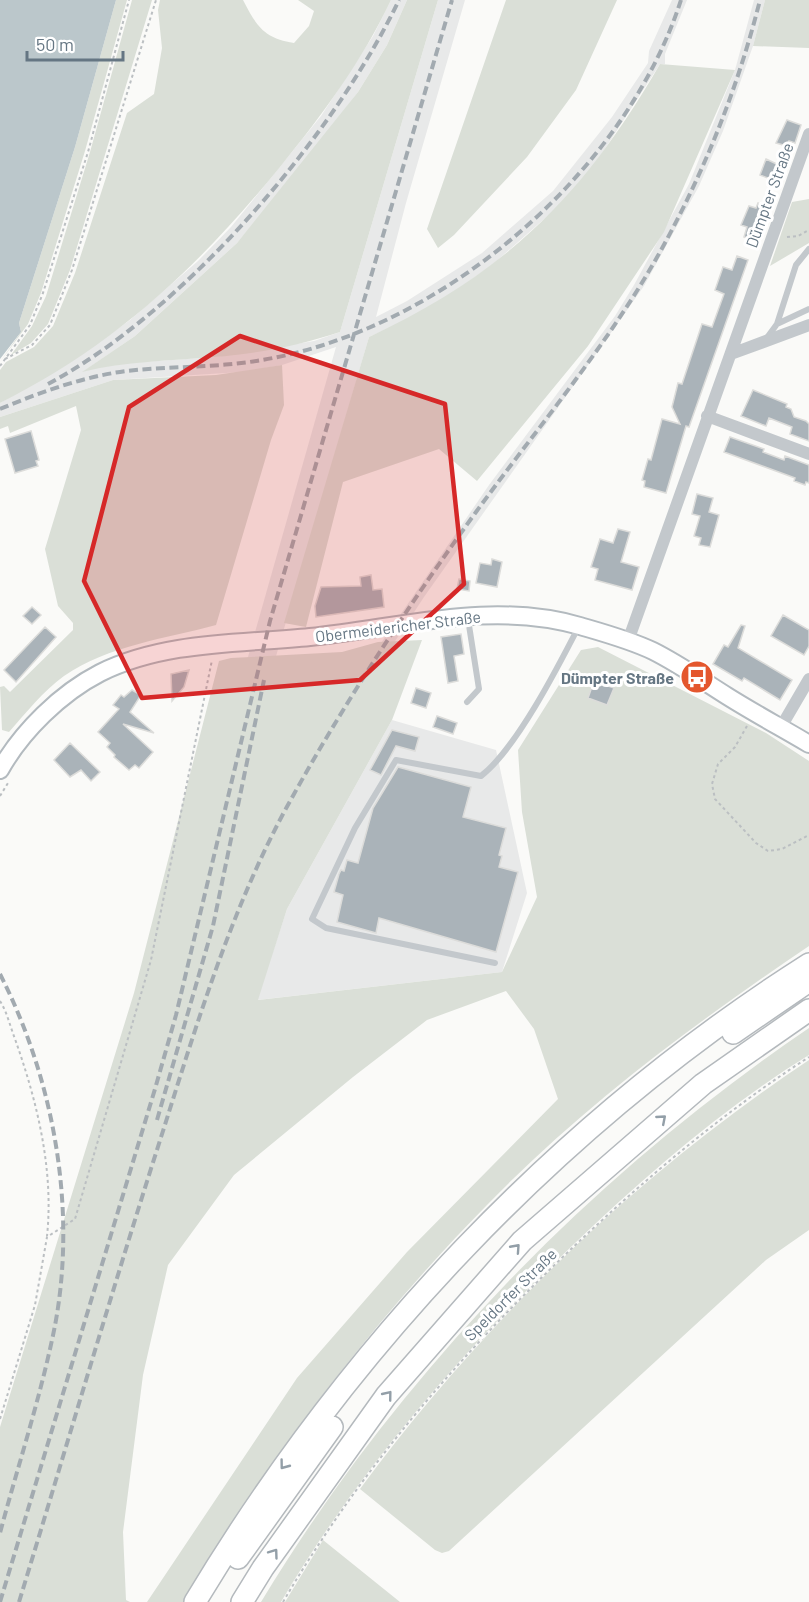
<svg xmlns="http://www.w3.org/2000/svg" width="809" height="1602" viewBox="0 0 809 1602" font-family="Barlow,sans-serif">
<rect width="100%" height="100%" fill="#fafaf8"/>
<path fill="#e8e9e9" d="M391,0H407L387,45L358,92L302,166L237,243L135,336L84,371L112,364L215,357L314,341L340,332L438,0H465L406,203L376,317L407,301L482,253L553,191L612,117L648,63L649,51L672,0H687L665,54V64H660L599,158L560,205L492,265L452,293L415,316L369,337L272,670L379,646L489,485L615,316L634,285L689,184L735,70L754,0H765L753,46L723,131L699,186L644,286L424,597L334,734L26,1602H0L246,664L336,347L282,365L242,372L113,380L0,417V403L85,352L130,320L198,261L231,227L321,116L373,36Z
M392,720L496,750L527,893L502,972L257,1000L287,909Z"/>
<path fill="#dadfd7" d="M116,0H127L85,151L41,293L28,324L0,362L21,332L19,323L75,147Z
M132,0H152L70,270L48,324L31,343L11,355L32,326L46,296L90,152Z
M160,0H243C257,27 264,38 294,43L309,26L314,11L298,0H391C362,61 323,114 280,167C198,267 117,344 0,403V370L6,362L34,347L53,326L75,273L127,113L154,94L162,48L158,10Z
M407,0H438L340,332C301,345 257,354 214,357C170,361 126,361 82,372L135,336L237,243L358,92L387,45Z
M506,0H617L576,90L527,157L454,235L438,248L427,229Z
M765,0H809V48L753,46Z
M660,64L735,70L664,232L588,346L477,481L439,449L343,482L306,627L284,623L369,337C506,273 585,194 660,64Z
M809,199V243L770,266L792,202Z
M282,365L284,405L271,440L216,625C165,639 109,645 64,676C43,691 26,713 9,732L2,730L0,687L4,686L10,692L73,630V623L58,606L45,549L81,430L76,406L10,433L8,426L0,429V417L113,380L216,375Z
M422,640L392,720L287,909L258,1000L502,972L537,897L522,812L518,750L581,650L598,647L766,733L809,761V946C695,1023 583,1106 487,1205C370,1324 268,1459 183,1602H147L297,1378L407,1252L558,1099L534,1029L506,991L427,1020L353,1077L234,1175L168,1265L143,1375L123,1532L126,1600L130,1602H0V1427L134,993L219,661L231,658L342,652L378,642Z
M809,1028V1055C723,1108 646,1175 573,1245C460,1353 360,1468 281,1602H261C398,1375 590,1177 809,1028Z
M809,1060V1230L766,1260L449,1551L442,1553L435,1550L360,1489C483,1322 637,1175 809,1060Z
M323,1540L400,1602H285Z"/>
<path fill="#bbc7cb" d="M0,0H116L75,147L19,323L21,332L0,359Z"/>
<path fill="#aab3b9" stroke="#dcdcda" stroke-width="1.5" d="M787,120L801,125L795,143L789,141L787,146L776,143Z
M766,159L783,167L778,182L760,175Z
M758,203L767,207L755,240L744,237L747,227L741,225L749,206L756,208Z
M737,256L748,260L689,427L686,426L666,493L644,487L645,481L642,480L648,459L651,460L662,419L680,424L672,407L678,383L682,384L702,324L712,327L724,294L715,290L723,267L732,270Z
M753,390L787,404L786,407L791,409L794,417L806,421L809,424V441L790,434L792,427L769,418L766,426L741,416Z
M31,431L39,460L36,461L38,466L15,473L5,439Z
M730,437L764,449L763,452L784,460L785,456L809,465V483L806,482L805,485L794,481L795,478L724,452Z
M697,494L713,498L709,512L719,515L710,547L699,545L701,538L694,536L700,516L692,514Z
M618,529L630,532L621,562L639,567L632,590L595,580L598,569L591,567L600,539L613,543Z
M492,559L502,562L497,587L476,583L480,563L491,565Z
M371,575L373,590L382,589L384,607L316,617L315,606L321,587L361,586L360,577Z
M459,579L470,581L469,591L457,589Z
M32,607L41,615L32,624L23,616Z
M783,615L809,630V646L804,655L771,636Z
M741,625L745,626L738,648L792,680L780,700L744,678L742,681L713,664L724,645L728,647Z
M45,627L56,637L16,682L4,670Z
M461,634L464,654L454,656L458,681L448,683L441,637Z
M189,670L184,687L172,701L171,674Z
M594,681L614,688L607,705L588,698Z
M416,688L431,693L426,708L411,703Z
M132,690L141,695L130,712L154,733L123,724L153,752L139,768L135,765L129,770L114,757L115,755L107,747L110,743L98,732L119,709L113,705L121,695L124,697Z
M437,716L457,723L453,734L433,727Z
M392,730L419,737L415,751L396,746L381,775L370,770Z
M70,743L100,772L91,781L81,770L70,777L54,760Z
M398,767L471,787L463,817L506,828L499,855L502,856L499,867L518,872L496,952L379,918L376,933L337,922L343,895L334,892L339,874L341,870L344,871L347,860L358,863L373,808Z"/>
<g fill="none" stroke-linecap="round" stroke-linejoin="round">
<g stroke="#b3babf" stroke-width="20">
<path id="secondary" d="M0,770C22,731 61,693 100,673C164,641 240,644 310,637C400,628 490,600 580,626C604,633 630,640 653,651C679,664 703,681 727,696C754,713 782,728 809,744"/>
</g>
<g stroke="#b4b9bd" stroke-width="24">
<path id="highway" d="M733,1033L809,981
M238,1558L332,1427
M195,1602C348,1347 558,1124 809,964
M242,1602L263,1568L386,1396L522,1241L703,1084L809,1010"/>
</g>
<path stroke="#bbbfc2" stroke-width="2" stroke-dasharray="3 3" stroke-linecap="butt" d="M787,237L798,236L809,230
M5,359L32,345L50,325L72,270L156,0
M0,366L30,325L43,293L88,152L129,0
M747,726L735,747L718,764L712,784L715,799L756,843L768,851L782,849L809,835
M0,796L8,783
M0,1001C7,1012 10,1026 15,1039C37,1101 54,1170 47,1236
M0,1419L35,1305L47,1237L75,1219L151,960L212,660
M283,1602C360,1470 459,1356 569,1251C644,1180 722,1113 809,1057"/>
<path stroke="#c3c8cc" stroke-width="6" d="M777,324L796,265L809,249
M766,339L777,324L809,309
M467,702L479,689L468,619
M495,963L326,928L312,919L355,828L396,760L481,776C516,749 558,667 579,626"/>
<path stroke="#c3c8cc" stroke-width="12" d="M731,354L809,325
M707,416L809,454
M628,641L809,134
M781,727L809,679"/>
<use href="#secondary" stroke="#fff" stroke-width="16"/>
<use href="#highway" stroke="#fff" stroke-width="21"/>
<path stroke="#a2aab0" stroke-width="4" stroke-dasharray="9 4.5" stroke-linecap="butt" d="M48,384C183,312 333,138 399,0
M0,409C41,392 82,377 126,371C171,366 217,368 262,360C441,330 625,174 681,0
M0,974C56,1084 79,1219 52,1340C38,1405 17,1469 0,1533
M157,1120L213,926L264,680
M0,1602L155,1089L176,1015L270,621L452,0
M19,1602C67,1445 113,1287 163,1131C197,1023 230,914 283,814C340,709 406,609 476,512C540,424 614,338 666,241C707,165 739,84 760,0"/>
</g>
<defs><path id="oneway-chevron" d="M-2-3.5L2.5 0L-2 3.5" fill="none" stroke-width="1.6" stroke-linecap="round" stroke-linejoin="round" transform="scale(1.5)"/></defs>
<g stroke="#939fa8">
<use href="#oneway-chevron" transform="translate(662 1119) rotate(-41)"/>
<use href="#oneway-chevron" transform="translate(516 1248) rotate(-48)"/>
<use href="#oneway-chevron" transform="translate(388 1395) rotate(-51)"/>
<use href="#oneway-chevron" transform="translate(284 1465) rotate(127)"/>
<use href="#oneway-chevron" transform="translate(274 1553) rotate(-54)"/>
</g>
<path fill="#d62828" fill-opacity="0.2" stroke="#d62828" stroke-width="4.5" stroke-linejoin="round" d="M240,336L445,404L464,584L360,680L142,698L84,581L129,407Z"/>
<defs>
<g id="bus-disc" transform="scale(1.725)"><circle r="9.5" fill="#e4572e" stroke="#fff"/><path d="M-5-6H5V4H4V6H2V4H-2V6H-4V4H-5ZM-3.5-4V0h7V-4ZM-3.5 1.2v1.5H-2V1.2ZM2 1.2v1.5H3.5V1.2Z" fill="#fff"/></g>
</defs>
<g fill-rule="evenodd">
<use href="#bus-disc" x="697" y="677"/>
</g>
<g text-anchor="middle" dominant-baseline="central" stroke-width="6" stroke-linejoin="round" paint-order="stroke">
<g font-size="16" fill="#657683" stroke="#fff">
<text transform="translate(769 195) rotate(-70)">Dümpter Straße</text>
<text transform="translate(398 626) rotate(-7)">Obermeidericher Straße</text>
<text transform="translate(510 1294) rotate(-45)">Speldorfer Straße</text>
</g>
<g font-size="16" font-weight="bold" fill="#657683" stroke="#fff" text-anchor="end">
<text x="674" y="677">Dümpter Straße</text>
</g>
</g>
<path d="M27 51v9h96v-9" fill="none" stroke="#657683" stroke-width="3"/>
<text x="36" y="51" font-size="18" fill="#657683" stroke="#ffffff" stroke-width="4.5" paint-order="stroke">50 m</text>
</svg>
